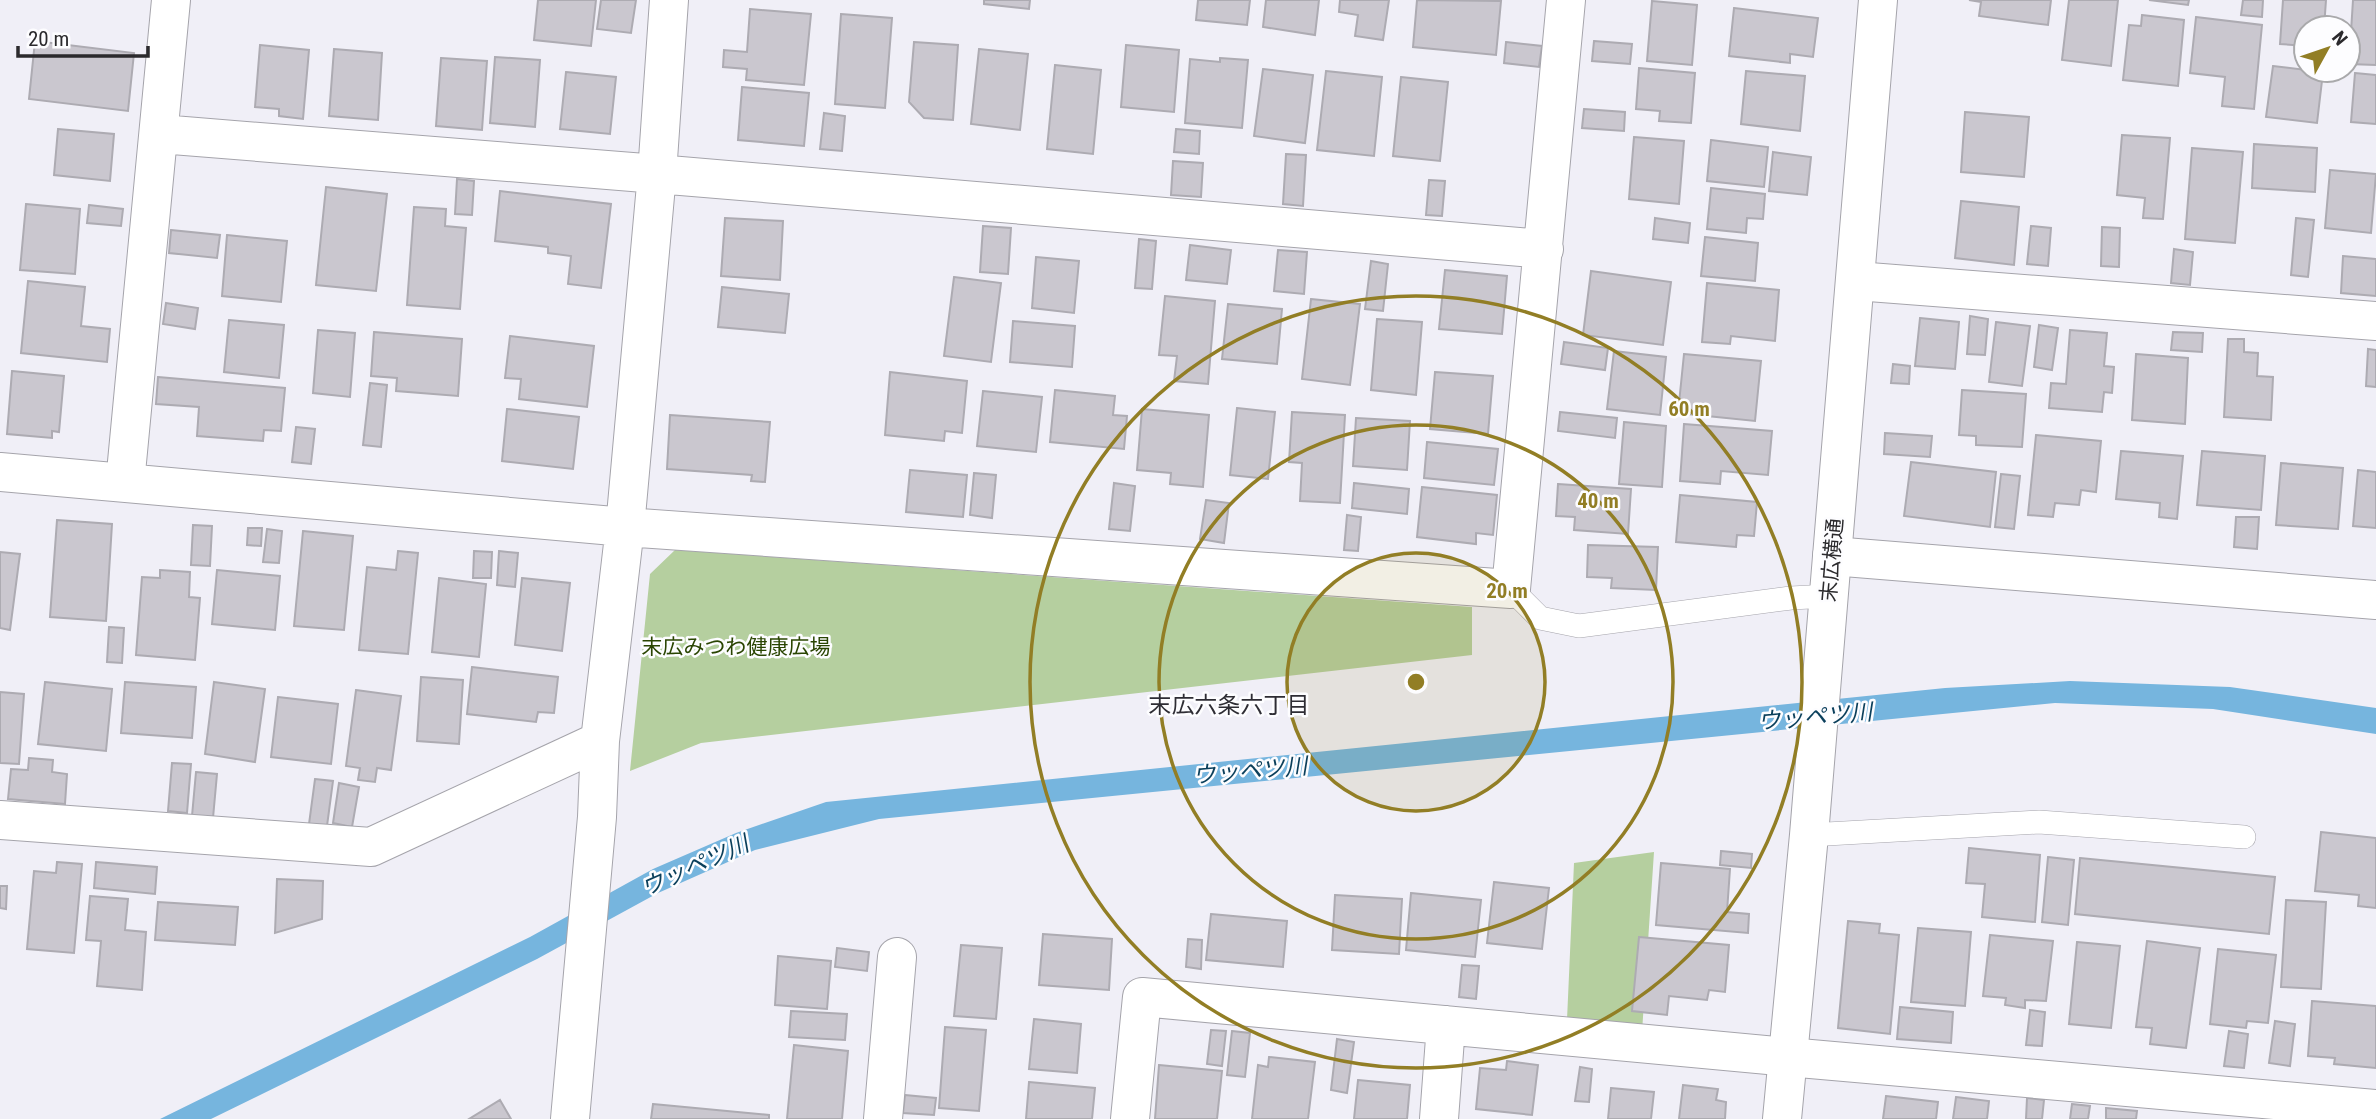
<svg xmlns="http://www.w3.org/2000/svg" width="2376" height="1119" viewBox="0 0 2376 1119" font-family="'Roboto Condensed','Noto Sans JP',sans-serif">
<rect width="100%" height="100%" fill="#f0eff7"/>
<path fill="#b5cf9f" d="M675,550L1472,607V655L701,743L630,771L650,574Z
M1654,852L1642,1032L1567,1020L1574,863Z"/>
<path fill="#76b5de" d="M2070,681L2230,687L2376,708V734L2213,709L2055,703L879,819L755,850L658,893L537,959L211,1119H160L530,937L653,869L736,833L826,802L1945,688Z"/>
<path fill="#cac7cf" stroke="#adabb2" stroke-width="2" d="M538,0H596L591,46L534,40Z
M601,0H636L631,33L597,29Z
M984,0H1030L1029,9L984,4Z
M1198,0H1250L1247,25L1196,20Z
M1266,0H1319L1315,35L1263,27Z
M1340,0H1389L1383,40L1355,36L1358,15L1339,12Z
M1417,0L1501,1L1496,55L1413,47Z
M1969,0H2051L2048,25L1979,16L1981,2Z
M2069,0H2118L2111,66L2062,60Z
M2149,0H2189L2188,5Z
M2243,0H2263L2262,17L2241,15Z
M2283,0H2326L2324,28H2306V46L2280,44Z
M2353,0H2376V65L2349,64Z
M1652,1L1697,5L1692,65L1647,61Z
M1734,8L1818,18L1813,57L1790,54V63L1729,56Z
M750,9L811,14L804,85L746,80L747,69L723,67L724,50L747,52Z
M841,14L892,18L885,108L835,104Z
M2142,15L2184,20L2178,86L2123,80L2129,25L2141,26Z
M2196,17L2262,25L2254,109L2222,106L2225,77L2190,73Z
M35,41L134,53L128,111L29,99Z
M1594,41L1632,44L1630,64L1592,61Z
M914,42L958,45L953,120L924,118L909,102Z
M1506,42L1542,46L1539,67L1504,63Z
M260,45L309,50L303,119L279,116V109L255,107Z
M1126,45L1179,50L1174,112L1121,107Z
M334,49L382,53L378,120L329,116Z
M979,49L1028,54L1020,130L971,124Z
M495,57L540,60L535,127L490,123Z
M441,58L487,61L482,130L436,126Z
M1220,58L1248,60L1242,128L1185,123L1190,59L1220,62Z
M1055,65L1101,70L1093,154L1047,149Z
M2273,66L2323,72L2317,123L2266,117Z
M1639,68L1695,73L1691,123L1659,121L1660,111L1636,109Z
M1263,69L1313,75L1305,143L1254,136Z
M1326,71L1382,77L1374,156L1317,150Z
M1746,71L1805,76L1800,131L1741,124Z
M566,72L616,77L610,134L560,129Z
M2355,73L2376,75V124L2351,122Z
M1401,77L1448,82L1440,161L1393,156Z
M742,87L809,93L804,146L738,140Z
M1584,109L1625,112L1624,131L1582,128Z
M1965,112L2029,117L2024,177L1961,172Z
M824,113L845,116L842,151L820,149Z
M58,129L114,134L110,181L54,175Z
M1176,129L1200,131L1199,154L1174,152Z
M2122,135L2170,138L2163,219L2143,218L2145,198L2117,195Z
M1634,137L1684,141L1679,204L1629,199Z
M1711,140L1768,147L1764,187L1707,181Z
M2254,144L2317,148L2315,192L2252,188Z
M2192,148L2243,152L2235,243L2185,239Z
M1773,152L1811,157L1807,195L1769,191Z
M1286,154L1306,155L1303,206L1283,204Z
M1173,161L1203,163L1201,197L1171,195Z
M2330,170L2376,174L2371,233L2325,228Z
M457,179L474,181L472,215L455,214Z
M1429,180L1445,181L1442,216L1426,215Z
M326,187L387,194L376,291L316,285Z
M1711,188L1765,194L1763,219L1747,218L1746,233L1707,229Z
M500,191L611,204L601,288L568,284L571,256L548,253V247L495,241Z
M1961,201L2019,207L2014,265L1955,258Z
M26,204L80,209L75,274L20,270Z
M89,205L123,209L121,226L87,223Z
M414,207L446,209L445,226L466,228L460,309L407,305Z
M725,218L783,221L780,280L721,276Z
M1655,218L1690,223L1688,243L1653,239Z
M2296,218L2314,220L2308,277L2291,275Z
M983,226L1011,228L1008,274L980,272Z
M2031,226L2051,228L2048,266L2027,264Z
M2102,227L2120,228L2119,267L2101,266Z
M171,230L220,235L217,258L169,253Z
M227,235L287,241L281,302L222,296Z
M1705,237L1758,243L1755,281L1701,276Z
M1139,239L1156,241L1152,289L1135,288Z
M1190,245L1231,250L1227,284L1186,280Z
M2174,249L2193,252L2190,285L2171,283Z
M1278,250L1307,252L1304,294L1274,291Z
M2343,256L2376,259V296L2341,293Z
M1036,257L1079,261L1074,313L1032,308Z
M1371,261L1388,264L1383,311L1365,309Z
M1445,270L1507,276L1502,334L1439,329Z
M1591,271L1671,282L1663,345L1583,335Z
M954,277L1001,283L991,362L944,356Z
M28,281L85,287L81,326L110,329L107,362L21,353Z
M1707,283L1779,290L1775,341L1731,336L1730,344L1702,342Z
M722,287L789,294L785,333L718,327Z
M1165,296L1215,301L1208,384L1174,381L1177,356L1159,355Z
M1311,299L1360,304L1350,385L1302,379Z
M166,303L198,308L195,329L163,324Z
M1228,304L1282,309L1277,364L1222,359Z
M1970,316L1988,319L1985,355L1967,354Z
M1920,318L1959,322L1955,369L1915,366Z
M1377,319L1422,322L1416,395L1371,390Z
M229,320L284,325L279,378L224,372Z
M1013,321L1075,326L1072,367L1010,362Z
M1996,322L2030,326L2022,386L1989,382Z
M2039,325L2058,328L2052,370L2034,367Z
M318,330L355,333L350,397L313,393Z
M2070,330L2107,333L2104,366L2114,367L2112,393L2104,392L2102,412L2049,408L2051,383L2066,384Z
M374,332L462,339L458,396L396,391L397,378L371,376Z
M2173,332L2203,333L2202,352L2171,350Z
M510,336L594,346L587,407L519,399L521,379L505,378Z
M2228,339H2244V352L2258,353L2257,376L2273,377L2271,420L2224,417Z
M1564,342L1608,348L1605,370L1561,364Z
M2368,349L2376,350V387L2366,386Z
M1614,351L1666,357L1660,415L1607,409Z
M1684,354L1761,361L1755,421L1678,413Z
M2136,354L2188,358L2185,424L2132,420Z
M1893,364L1910,366L1909,384L1891,383Z
M12,371L64,376L59,432L52,431V438L7,434Z
M890,372L967,381L962,433L945,431L944,441L885,435Z
M1435,372L1493,376L1488,434L1430,429Z
M158,377L285,388L281,431L264,430L263,441L197,436L199,407L156,404Z
M370,383L387,385L381,447L363,445Z
M1055,390L1115,396L1113,415L1127,416L1124,449L1050,442Z
M1962,390L2026,394L2022,447L1976,445V436L1959,435Z
M983,391L1042,397L1036,452L977,446Z
M1237,408L1275,412L1268,479L1230,475Z
M507,409L579,417L573,469L502,461Z
M1142,409L1209,415L1203,487L1170,484L1171,473L1137,470Z
M1292,412L1345,415L1340,503L1300,501L1302,463L1289,462Z
M1560,412L1617,418L1615,438L1558,431Z
M670,415L770,422L765,482L751,481L752,475L667,469Z
M1356,418L1410,421L1407,470L1353,466Z
M1624,422L1666,426L1662,487L1619,484Z
M1684,424L1772,431L1768,475L1721,471L1720,484L1680,481Z
M296,427L315,429L311,464L292,462Z
M1885,433L1932,436L1930,457L1884,454Z
M2036,435L2101,441L2096,492L2081,490L2079,505L2055,503L2053,517L2028,515Z
M1427,442L1498,449L1494,485L1424,478Z
M2121,451L2183,456L2177,519L2159,517L2160,503L2116,499Z
M2202,451L2265,456L2261,510L2197,505Z
M1911,462L1996,472L1990,527L1904,516Z
M2281,463L2343,468L2338,529L2276,525Z
M910,470L967,475L963,517L906,512Z
M2358,470L2376,472V528L2353,526Z
M974,473L996,475L992,518L970,515Z
M2001,474L2020,476L2014,529L1995,527Z
M1114,483L1135,486L1130,531L1109,529Z
M1354,483L1409,489L1407,514L1352,508Z
M1558,484L1631,489L1628,534L1574,530L1575,517L1556,516Z
M1422,487L1497,495L1493,535L1476,533V544L1417,537Z
M1680,495L1757,502L1754,536L1737,535L1736,547L1676,542Z
M1206,500L1229,503L1224,543L1200,539Z
M1347,515L1361,517L1358,551L1344,550Z
M2236,517H2259L2257,549L2234,547Z
M57,520L112,524L106,621L50,617Z
M193,525L212,526L210,566L191,565Z
M248,528H262L261,546L247,545Z
M267,529L282,531L279,563L263,562Z
M303,531L353,536L344,630L294,626Z
M1588,545L1658,547L1656,590L1611,588L1612,578L1587,577Z
M398,551L418,553L408,654L359,650L367,567L396,570Z
M474,551L492,552L491,578H473Z
M499,551L518,553L515,587L497,585Z
M0,552L20,554L10,630L0,628Z
M160,570L190,572L189,597L200,598L195,660L136,655L142,577L160,578Z
M217,570L280,576L275,630L212,624Z
M439,578L486,584L479,657L432,652Z
M522,578L570,583L562,651L515,645Z
M109,627L124,628L122,663L107,662Z
M472,667L558,677L554,713L538,712L536,722L467,714Z
M421,677L463,680L459,744L417,741Z
M45,682L112,689L106,751L38,744Z
M125,682L196,687L192,738L121,733Z
M214,682L265,689L255,762L205,754Z
M356,690L401,696L391,770L377,768L375,782L358,780L360,768L346,766Z
M0,692L24,694L19,764L0,763Z
M278,697L338,704L331,764L271,757Z
M29,758L53,760L52,772L67,774L65,804L8,799L11,769L28,770Z
M172,763L191,764L187,813L168,811Z
M196,772L217,774L213,818L192,816Z
M315,779L333,781L327,826L309,824Z
M339,783L359,787L352,827L333,823Z
M2321,832L2376,838V908L2358,906L2359,895L2315,891Z
M1969,848L2040,855L2035,922L1982,917L1985,884L1966,883Z
M1721,851L1752,854L1751,868L1720,865Z
M2048,857L2074,860L2068,925L2042,922Z
M2080,858L2275,877L2269,934L2075,914Z
M57,862L82,864L74,953L27,949L34,871L56,873Z
M96,862L157,867L155,894L94,888Z
M1661,863L1730,869L1727,912L1749,914L1748,933L1656,925Z
M277,879L323,881L322,919L275,933Z
M1494,882L1549,888L1542,949L1487,943Z
M0,886H7L6,909L0,908Z
M1411,893L1481,900L1475,957L1406,950Z
M1335,895L1402,899L1399,954L1332,950Z
M90,896L128,899L125,930L146,932L142,990L97,986L101,941L86,940Z
M2286,900L2326,902L2321,989L2281,987Z
M158,902L238,907L235,945L155,940Z
M1211,914L1287,921L1283,967L1206,960Z
M1848,921L1880,924L1879,933L1899,935L1890,1034L1838,1028Z
M1918,928L1971,932L1965,1006L1911,1002Z
M1043,934L1112,939L1109,990L1039,985Z
M1990,935L2053,941L2046,1001L2025,1000V1008L2005,1005L2006,998L1983,996Z
M1639,937L1729,945L1725,992L1709,990L1707,1000L1669,996L1667,1015L1632,1011Z
M1188,939L1202,940L1201,969L1186,967Z
M2147,941L2200,948L2186,1048L2150,1044L2152,1028L2136,1027Z
M2077,942L2120,946L2111,1028L2069,1024Z
M961,945L1002,948L996,1019L954,1016Z
M837,948L869,952L867,971L835,967Z
M2218,949L2276,955L2268,1023L2247,1021L2246,1028L2210,1024Z
M778,956L831,961L827,1009L775,1005Z
M1462,965L1479,966L1476,999L1459,997Z
M2312,1001L2376,1006V1068L2334,1064L2335,1058L2308,1056Z
M1900,1007L1953,1012L1951,1043L1897,1039Z
M2030,1010L2045,1012L2042,1046L2026,1045Z
M791,1011L847,1014L845,1040L789,1037Z
M1034,1019L1081,1024L1077,1073L1029,1069Z
M2275,1021L2295,1024L2290,1066L2269,1063Z
M945,1027L986,1030L979,1111L939,1108Z
M1211,1030L1226,1031L1222,1066L1207,1064Z
M1232,1031L1250,1033L1245,1077L1227,1075Z
M2229,1031L2248,1034L2244,1068L2224,1066Z
M1337,1039L1354,1042L1347,1093L1331,1090Z
M794,1045L848,1051L842,1119H787Z
M1269,1057L1315,1062L1308,1119H1252L1258,1065L1268,1067Z
M1507,1061L1538,1065L1532,1115L1476,1109L1480,1068L1506,1070Z
M1159,1065L1222,1071L1217,1119H1155Z
M1580,1067L1592,1069L1589,1102L1575,1101Z
M1358,1080L1410,1085L1407,1119H1354Z
M1029,1082L1095,1088L1092,1119H1026Z
M1683,1085L1718,1089L1716,1100L1726,1102L1725,1119H1679Z
M1611,1088L1654,1092L1651,1119H1608Z
M905,1095L936,1098L934,1115L903,1113Z
M1886,1096L1938,1102L1936,1119H1883Z
M1956,1097L1989,1101L1987,1119H1953Z
M2027,1098L2044,1100L2042,1119H2026Z
M500,1100L511,1119H469Z
M653,1104L769,1115V1119H651Z
M2072,1104L2090,1106L2088,1119H2070Z
M2106,1108L2137,1111L2136,1119H2106Z"/>
<g fill="none" stroke-linecap="round" stroke-linejoin="round">
<g stroke="#a5a4ab" stroke-width="24">
<path id="service" d="M1511,589L1540,618L1579,626L1791,598L1829,596
M1809,835L2039,822L2244,837"/>
</g>
<g stroke="#a5a4ab" stroke-width="40">
<path id="minor" d="M160,134L657,174L1544,249
M1856,281L2376,321
M0,472L625,527L1511,589L1566,0
M125,483L171,0
M1832,556L2376,600
M0,820L371,847L600,741
M570,1119L597,817L600,741L625,527L657,174L669,0
M883,1119L897,957
M1130,1119L1142,997L1788,1057L2376,1109
M1439,1119L1446,1025"/>
</g>
<g stroke="#a5a4ab" stroke-width="40">
<path id="tertiary" d="M1782,1119L1809,835L1878,0"/>
</g>
<use href="#service" stroke="#fff" stroke-width="23"/>
<use href="#minor" stroke="#fff" stroke-width="38"/>
<use href="#tertiary" stroke="#fff" stroke-width="38"/>
</g>
<circle cx="1416" cy="682" r="129" fill="#927e25" fill-opacity=".12"/>
<g fill="none" stroke="#927e25" stroke-width="3.5">
<circle cx="1416" cy="682" r="129"/>
<circle cx="1416" cy="682" r="257"/>
<circle cx="1416" cy="682" r="386"/>
</g>
<g text-anchor="middle" dominant-baseline="central" stroke-width="5" stroke-linejoin="round" paint-order="stroke">
<g font-size="21" fill="#2b2a2d" stroke="#fdfdff">
<text transform="translate(1832 560) rotate(-85)">末広横通</text>
</g>
<g font-size="21" fill="#2a4502" stroke="#fdfdff">
<text x="736" y="647">末広みつわ健康広場</text>
</g>
<g font-size="23" fill="#2e2d34" stroke="#fdfdff">
<text x="1229" y="705">末広六条六丁目</text>
</g>
<g font-size="23" font-style="italic" fill="#0a3f5b" stroke="#fdfdff">
<text transform="translate(1815 717) rotate(-5)">ウッペツ川</text>
<text transform="translate(1250 771) rotate(-5)">ウッペツ川</text>
<text transform="translate(695 866) rotate(-24)">ウッペツ川</text>
</g>
</g>
<circle cx="1416" cy="682" r="10" fill="#927e25" stroke="#fdfdff" stroke-width="3.5"/>
<g font-size="21" text-anchor="middle" font-weight="bold" fill="#927e25" stroke="#fdfdff" stroke-width="5" stroke-linejoin="round" paint-order="stroke">
<text x="1689" y="416">60 m</text>
<text x="1598" y="508">40 m</text>
<text x="1507" y="598">20 m</text>
</g>
<g transform="translate(2327 49) rotate(50)"><circle r="33" fill="#fdfdff" stroke="#a9a9ab" stroke-width="2"/>
<path d="M0-5L12 26L0 18L-12 26Z" fill="#927e25"/>
<text y="-10" font-size="19" font-weight="bold" text-anchor="middle" fill="#2b2a2d">N</text>
</g>
<path d="M18 46v10h130v-10" fill="none" stroke="#2b2a2d" stroke-width="3.5"/>
<text x="28" y="46" font-size="21" fill="#2b2a2d" stroke="#fdfdff" stroke-width="5" paint-order="stroke">20 m</text>
</svg>
